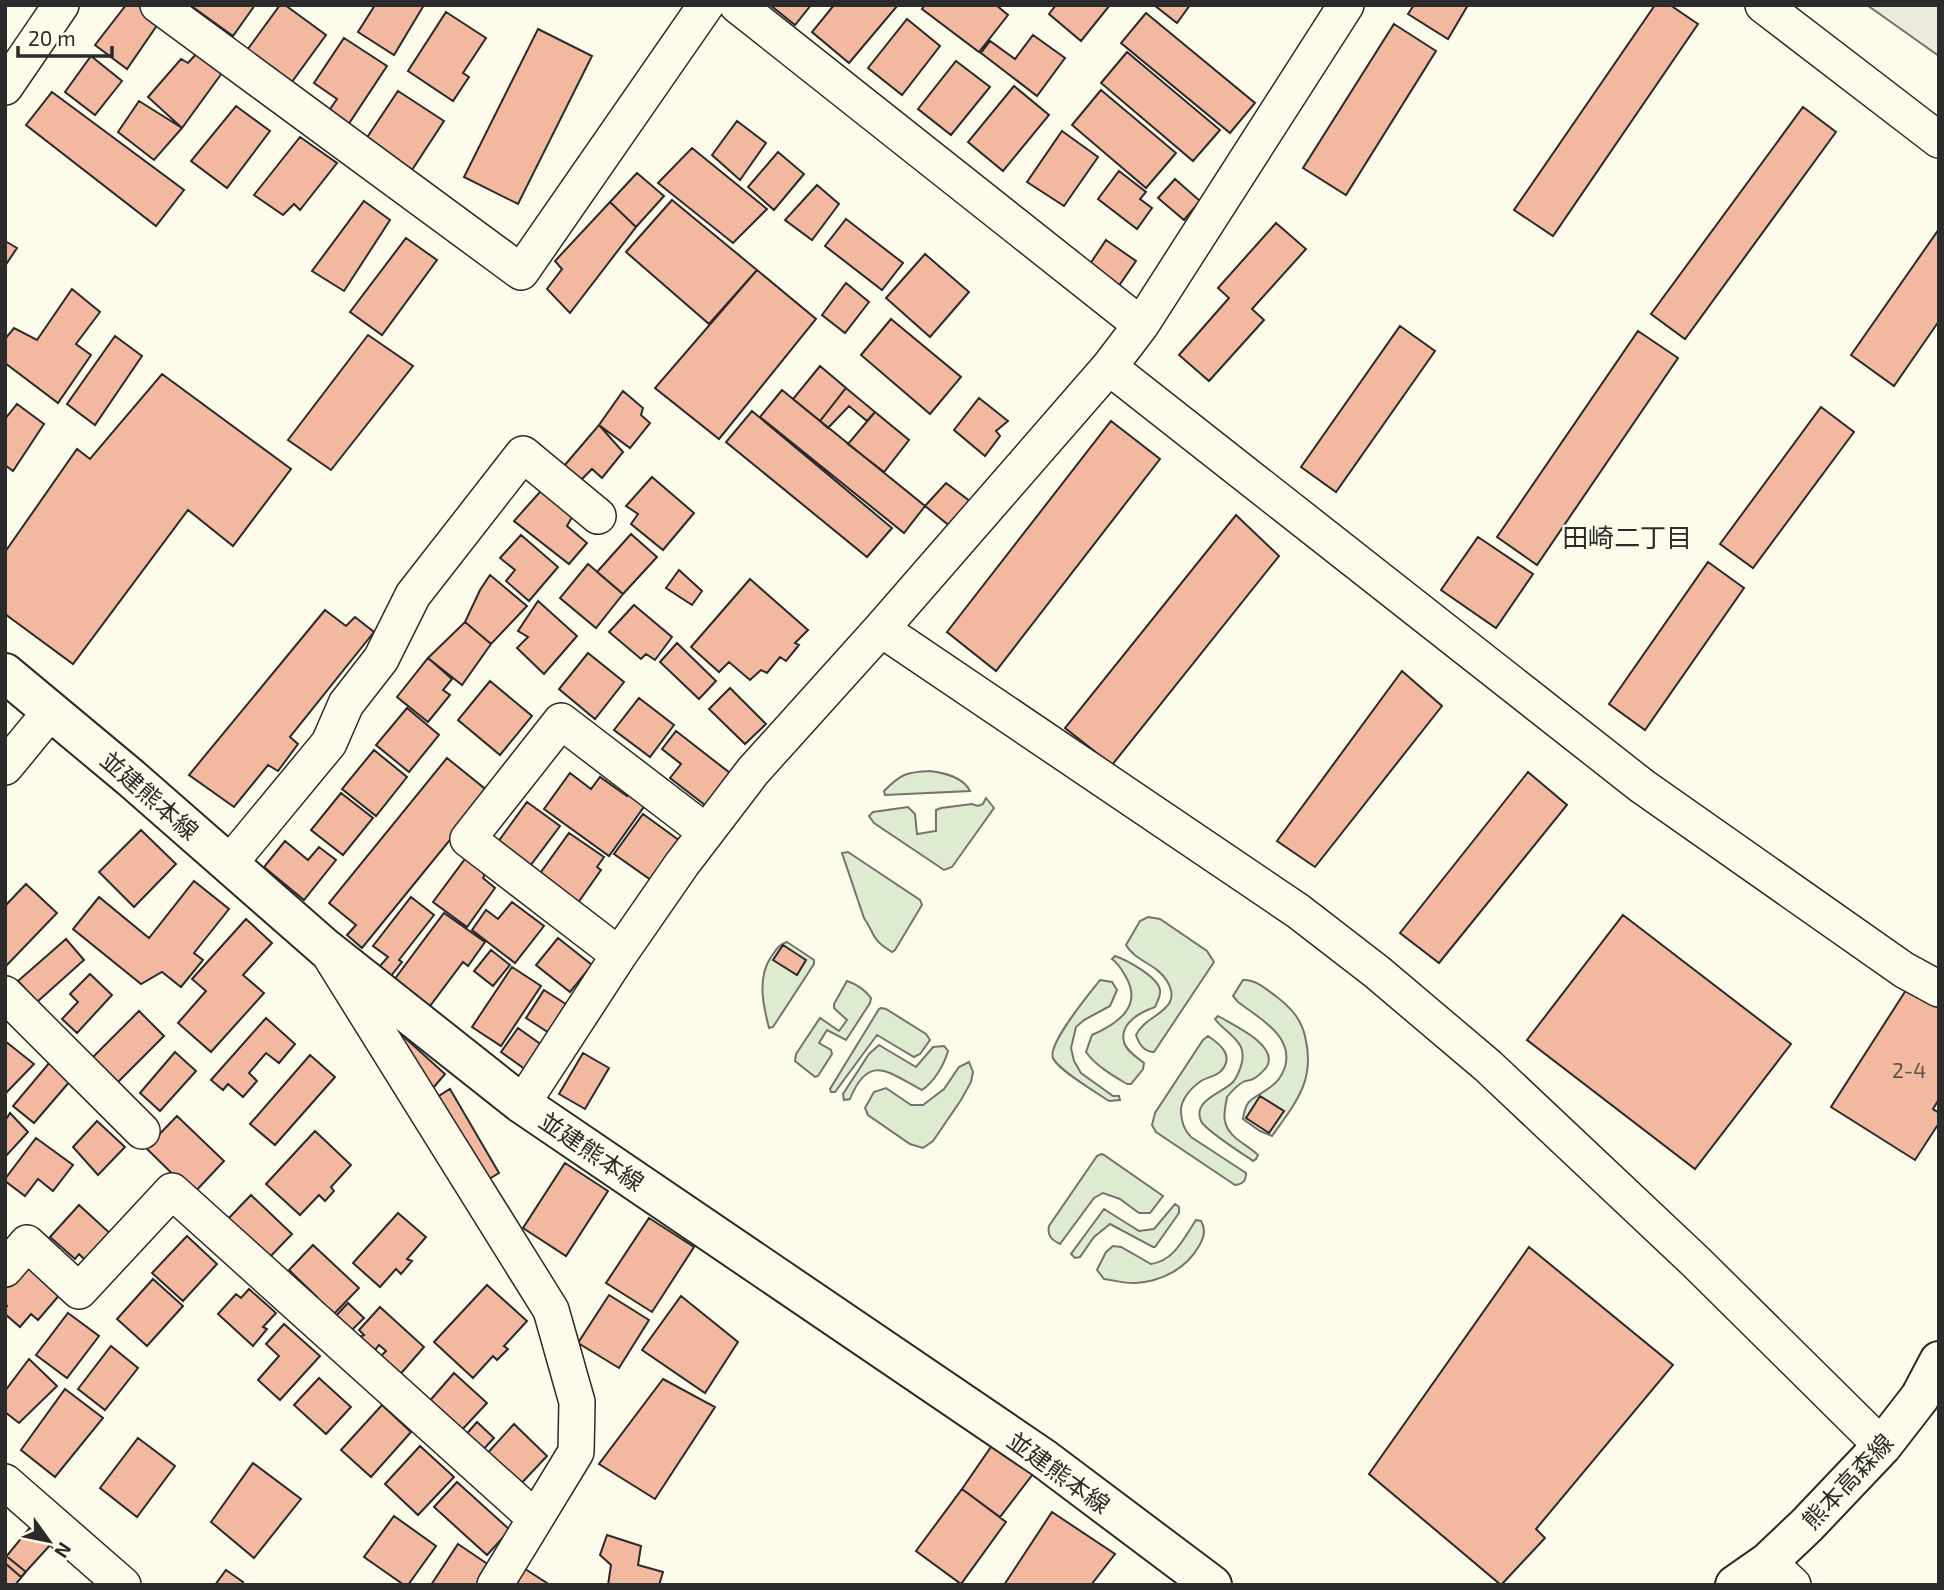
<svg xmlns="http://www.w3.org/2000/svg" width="1944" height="1590" viewBox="0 0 1944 1590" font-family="'Exo 2','Noto Sans JP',sans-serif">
<rect width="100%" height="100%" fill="#fdfbea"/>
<path fill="#deebd1" stroke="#74746e" stroke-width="2" d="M930,771C945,773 963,777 970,791L885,795L884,791C901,774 906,772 930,771Z
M986,798L994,808L952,867L944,870L874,823L869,816L873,812L908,807L915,814L917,834L936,831V810L941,808L972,804L978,806L983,804Z
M848,852L920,900L922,905L895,950L892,952C871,939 876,936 864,918L842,853Z
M1148,917L1160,919L1207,951L1214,962L1154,1052C1145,1052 1139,1044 1136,1035C1145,1014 1185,1011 1167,981C1157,964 1135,961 1126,945L1140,921Z
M787,942L814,960V964L773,1027L769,1028C763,1005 757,978 771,957C776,950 778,945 787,942Z
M1115,956C1127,960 1158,977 1160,990C1161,996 1157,1002 1155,1007C1141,1012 1119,1023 1124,1042C1126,1051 1138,1058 1144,1063L1143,1069L1131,1084H1127C1112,1075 1096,1066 1086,1052L1092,1035C1117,1024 1143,1007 1126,977C1122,970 1119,964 1112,959Z
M1100,980L1112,982L1117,990L1110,1006L1084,1020L1076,1027L1071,1048L1074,1061L1081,1073L1113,1096H1119L1120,1100L1109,1101C1097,1093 1058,1070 1053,1058C1047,1044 1090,993 1100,980Z
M1243,980C1256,979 1267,990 1277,997C1291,1008 1301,1019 1305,1036C1316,1080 1296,1102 1272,1136L1260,1131L1243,1119C1246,1097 1253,1100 1269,1088C1277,1083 1282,1076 1285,1067C1294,1036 1259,1018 1238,1002L1233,996Z
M847,981C856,984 865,990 871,998L870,1003L846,1040L827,1030L819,1043L831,1050L832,1054L818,1076L815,1077L795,1061L796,1054L820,1018L839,1031L847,1020L834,1008V1004Z
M881,1008L886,1009L926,1034L930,1040L920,1054L914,1057L877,1035L835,1092H831L830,1089L879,1009Z
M1218,1016C1233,1025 1281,1046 1266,1068C1263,1071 1258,1077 1253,1079C1250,1081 1246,1080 1243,1082C1236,1086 1231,1092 1227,1097C1226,1104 1223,1115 1225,1121C1228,1138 1247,1144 1258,1155L1256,1159L1253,1161C1243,1154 1205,1130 1201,1121C1192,1100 1223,1093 1233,1082C1238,1076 1240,1070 1242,1062C1243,1057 1243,1052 1241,1047C1235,1035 1222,1029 1215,1019Z
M1208,1036C1220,1044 1235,1056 1221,1071C1215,1077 1207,1077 1201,1081C1191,1088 1180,1100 1181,1112C1182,1123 1184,1130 1191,1137L1246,1173C1246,1181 1243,1184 1235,1185L1156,1132L1152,1125L1155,1113L1203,1040Z
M879,1045L916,1067L933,1047L944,1046L948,1051C944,1065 934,1082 922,1090C889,1073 869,1052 850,1099L844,1100L843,1094L869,1054Z
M969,1062L973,1072L971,1082L961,1100L933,1141L923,1148L910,1144L868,1115L865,1108L874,1092L886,1088L911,1105H923L944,1089L959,1067Z
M1101,1154L1104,1155L1163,1196L1150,1213H1139L1120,1199L1103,1193L1094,1198L1060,1244C1052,1240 1047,1236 1049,1226L1097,1156Z
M1175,1204L1179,1207V1213L1155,1247H1153L1110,1224L1094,1237L1080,1257L1075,1258L1071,1254L1104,1209L1139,1231L1154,1229Z
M1196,1220L1201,1221C1206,1229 1204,1238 1199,1246C1186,1269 1162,1281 1136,1283C1126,1284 1114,1280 1104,1279L1097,1270L1106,1252L1113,1246L1121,1247L1151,1264C1174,1261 1184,1238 1196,1220Z"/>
<path fill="#eceadb" stroke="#74746e" stroke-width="2" d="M1867,5H1939V56Z"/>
<path fill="#f2b8a0" stroke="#2b2b2b" stroke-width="2" d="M126,5H137L160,21L127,69L95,45Z
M190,5H255L233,36Z
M280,5H285L326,35L286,90L242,57Z
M375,5H424L394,55L358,32Z
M770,5H811L795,25Z
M834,5H898L849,63L812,32Z
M925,5H996L1008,15L979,52L922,9Z
M1056,5H1110L1081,41L1049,14Z
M1154,5H1190L1177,23Z
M1414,5H1468L1448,39L1408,14Z
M1655,5H1670L1698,24L1553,236L1514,210Z
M446,12L486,38L463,73L469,77L453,101L408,71Z
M1146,13L1255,103L1230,133L1121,43Z
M907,19L940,46L902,95L868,68Z
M1394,24L1436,51L1346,195L1303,168Z
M538,29L592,56L518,204L464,177Z
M1033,35L1065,58L1037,96L981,53L990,41L1015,59Z
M344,38L387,66L346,128L326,115L337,99L314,83Z
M198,52L222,73L182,128L148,97L181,59L188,63Z
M1127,52L1220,130L1193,161L1101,83Z
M91,56L122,81L95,115L65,92Z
M956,61L990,87L951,135L918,109Z
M1014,86L1049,115L1003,171L968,142Z
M1101,90L1176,153L1146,188L1072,125Z
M398,91L444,121L410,173L364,142Z
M52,92L184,190L156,226L26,125Z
M139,101L182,128L154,160L118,132Z
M236,106L270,131L227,188L191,161Z
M1803,107L1836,132L1685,339L1651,314Z
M737,121L766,143L740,180L712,155Z
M1062,131L1098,157L1064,206L1027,182Z
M300,137L337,163L300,210L294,204L283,215L254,195Z
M692,148L767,209L733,243L658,183Z
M778,152L804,174L774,210L748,187Z
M1119,171L1146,192L1140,199L1152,208L1137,229L1098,199Z
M637,173L664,196L636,227L610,202Z
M1175,179L1200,201L1184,220L1158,198Z
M817,185L839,204L812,240L785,220Z
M672,200L757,270L709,324L626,252Z
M364,201L390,220L344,291L312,271Z
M610,202L636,227L570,313L547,289L562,269L555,261Z
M846,219L903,263L882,290L825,246Z
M1276,223L1306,249L1252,309L1264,320L1209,381L1179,355L1229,298L1218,288Z
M1939,229V321L1894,386L1851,355Z
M406,238L437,260L382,335L350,312Z
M1106,240L1136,261L1118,287L1088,267Z
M5,241L17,248L5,266Z
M925,254L969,292L930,337L886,298Z
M757,270L816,319L719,439L655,388Z
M846,283L869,302L845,333L822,315Z
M72,289L100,312L76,344L91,355L58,403L5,363V339L14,328L37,340Z
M891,319L961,377L930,414L861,355Z
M1400,326L1435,351L1336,492L1301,467Z
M1638,331L1678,358L1537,565L1497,537Z
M368,335L413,366L331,470L288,440Z
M115,336L142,356L95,425L67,404Z
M820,366L846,388L820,421L793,399Z
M162,374L291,469L233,546L188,510L73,664L5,614V552L77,449L90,459Z
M846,388L875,412L867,421L849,406L828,428L820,421Z
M782,390L925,506L904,533L760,417Z
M623,391L643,408L641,415L650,423L630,448L599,425Z
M979,398L1008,421L996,431L1000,436L985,456L954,430Z
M17,404L44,424L13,471L5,465V419Z
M1821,407L1854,432L1753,568L1720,544Z
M752,411L892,528L867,557L726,442Z
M875,412L909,440L884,472L848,444Z
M1111,421L1160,459L996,671L947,632Z
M599,425L623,452L602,478L592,469L580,481L564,466Z
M652,477L694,513L663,550L631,524L638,514L626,506Z
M548,483L577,508L567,526L587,543L569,564L514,521Z
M946,483L971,502L951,527L925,506Z
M1236,515L1279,556L1112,765L1065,728Z
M631,534L657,557L623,594L597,572Z
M521,535L558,567L529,601L506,581L515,570L500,558Z
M1478,537L1533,574L1496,628L1441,590Z
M1708,562L1744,588L1645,730L1609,704Z
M588,564L623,594L596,628L560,598Z
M679,570L702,591L692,605L666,588Z
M490,575L527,606L491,644L465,622L480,590Z
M750,579L808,630L795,643L799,645L786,661L780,657L767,673L761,670L750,680L729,662L719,672L691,647Z
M538,601L577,636L544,674L517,648L528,637L518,631Z
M634,605L672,637L655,660L646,654L641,659L609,632Z
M325,610L346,626L355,617L374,632L290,737L298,744L278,771L268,765L234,807L189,775Z
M465,622L491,644L462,685L428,658Z
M677,643L716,681L699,699L660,662Z
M588,653L624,682L595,719L559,689Z
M428,658L452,679L443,690L450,695L428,722L397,697Z
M1402,671L1442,706L1315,867L1277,841Z
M490,681L532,716L500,755L458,720Z
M730,688L766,724L745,744L709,709Z
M639,698L674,725L650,757L614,730Z
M407,708L439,735L409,772L376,745Z
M676,731L730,773L705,805L670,778L681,764L662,749Z
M374,750L407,777L376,816L342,789Z
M447,758L489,792L362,948L347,935L356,925L329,903Z
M1528,772L1567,805L1439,963L1400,933Z
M570,773L591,789L600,777L627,796L631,789L648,801L609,856L544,809Z
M341,793L373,818L343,855L311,830Z
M527,802L560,826L527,870L495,846Z
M643,814L680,841L651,880L614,854Z
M141,830L176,864L134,907L99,872Z
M569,833L604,857L597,867L601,870L575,907L536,879Z
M285,841L308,860L319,847L336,860L304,900L264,867Z
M465,859L485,874L483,878L495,888L467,927L433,902Z
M194,881L229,909L194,953L203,960L181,987L162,972L141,984L73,929L99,897L149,938Z
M26,884L57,913L5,967V906Z
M411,897L434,915L399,960L402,962L390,977L378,968L388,957L373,946Z
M512,902L544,926L515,963L472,930L486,910L498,919Z
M444,913L485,942L468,966L463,962L430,1006L394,980Z
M1623,915L1791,1044L1695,1169L1527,1040Z
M246,919L272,943L243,975L264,993L211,1052L178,1023L206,991L192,979Z
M558,938L592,965L570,992L536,965Z
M66,939L84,960L37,1002L18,981Z
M783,945L806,960L797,975L773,960Z
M491,950L510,965L493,986L474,971Z
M512,967L541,986L501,1046L472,1027Z
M90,974L112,995L77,1033L62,1019L78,1002L70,994Z
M1908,987L1939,1006V1099L1933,1109L1939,1113V1123L1915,1160L1831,1107Z
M544,990L572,1008L554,1036L526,1018Z
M139,1011L164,1036L113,1087L88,1062Z
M382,1017L445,1074L416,1108Z
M266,1018L295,1044L279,1063L266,1053L249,1073L257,1081L243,1097L228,1084L223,1090L211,1080Z
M518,1028L546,1048L529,1072L501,1052Z
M5,1041L34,1064L5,1094Z
M175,1052L196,1071L160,1111L140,1093Z
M583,1053L609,1068L585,1109L559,1094Z
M310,1055L335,1077L275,1145L250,1124Z
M50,1062L71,1080L34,1123L13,1106Z
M450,1089L499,1173L484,1182L418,1109Z
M1260,1096L1284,1111L1269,1133L1246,1118Z
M10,1113L28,1132L5,1157V1121Z
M177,1116L224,1161L193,1194L146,1148Z
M97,1121L125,1147L98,1175L73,1147Z
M315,1131L351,1165L331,1187L334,1191L325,1201L319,1195L300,1215L266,1184Z
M36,1138L73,1165L53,1191L38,1179L25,1196L5,1181V1179Z
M565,1163L608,1191L566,1256L523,1228Z
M251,1195L292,1234L266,1261L225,1222Z
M79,1205L113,1236L88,1263L79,1254L75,1259L50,1237Z
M398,1213L426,1237L407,1259L412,1261L401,1274L396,1269L380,1287L353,1263Z
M649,1218L694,1247L652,1312L606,1283Z
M187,1236L217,1264L183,1301L152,1273Z
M313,1245L359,1288L331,1317L314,1300L317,1297L289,1270Z
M1529,1247L1673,1365L1536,1529L1545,1538L1501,1585L1369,1474Z
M26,1261L62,1292L38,1320L31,1314L20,1327L5,1314V1308L7,1306L5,1304V1285Z
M153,1279L183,1306L147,1346L117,1319Z
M487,1285L527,1321L504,1346L508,1349L497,1360L493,1356L473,1378L434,1342Z
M249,1289L276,1313L263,1327L267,1329L253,1346L218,1314L236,1294L241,1298Z
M609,1295L649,1320L619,1368L578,1343Z
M681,1296L738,1342L705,1393L642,1350Z
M348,1303L364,1318L349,1333L333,1319Z
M380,1307L424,1347L397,1378L377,1360L386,1351L379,1345L372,1354L356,1339L364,1335L359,1330Z
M68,1313L99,1336L67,1378L36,1355Z
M284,1324L320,1356L280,1400L258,1380L279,1356L266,1344Z
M111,1346L138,1368L105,1410L78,1389Z
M29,1359L57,1386L19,1423L5,1412V1391Z
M454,1373L487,1403L459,1433L427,1404Z
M319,1378L351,1407L326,1434L294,1405Z
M663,1379L715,1407L655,1499L599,1464Z
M65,1389L103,1418L55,1477L21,1450Z
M382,1405L411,1432L371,1477L341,1450Z
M477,1422L494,1438L480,1453L463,1438Z
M514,1424L547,1456L516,1489L483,1458Z
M138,1438L175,1466L137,1517L100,1488Z
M993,1444L1033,1474L1000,1517L962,1489Z
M420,1446L454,1477L418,1515L385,1484Z
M253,1463L301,1499L254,1558L211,1522Z
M457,1482L510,1530L487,1555L434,1507Z
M962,1489L1006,1522L961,1584L916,1551Z
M1052,1512L1115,1554L1091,1585H1004Z
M41,1514L62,1532L21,1577L5,1563V1558Z
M394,1516L436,1546L408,1585H404L364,1557Z
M607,1535L641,1546L638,1565L663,1572L659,1585H608L611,1565L600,1555Z
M458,1544L492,1567L481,1585H431Z
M5,1555L26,1572L15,1585H5Z
M522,1567L550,1585H511Z
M226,1570L243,1582L241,1585H215Z"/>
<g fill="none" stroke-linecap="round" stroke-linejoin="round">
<g stroke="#2b2b2b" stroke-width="38">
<path id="minor" d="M158,5L521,272L706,5
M737,5L1141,325
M1763,5L1939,140
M5,87L61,5
M1109,367L1642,786L1904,970L1939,989
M881,629L1298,911L1377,972L1488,1066L1696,1262L1882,1446
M5,767L51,711
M229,864L329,743L346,704L381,659L413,595L523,454L598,516
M619,955L468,839L561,721L706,832
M331,957L551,1310L577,1402L576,1452L495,1585
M5,994L142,1131
M522,1104L619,955L682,864L753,771L881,629L1109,367L1141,325L1346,5
M5,1269L27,1243L79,1291L172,1191L535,1518
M5,1482L123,1585
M1768,1562L1793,1585"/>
</g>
<g stroke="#2b2b2b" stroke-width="42">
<path id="major" d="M5,673L131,778L325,948L522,1104L1043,1458L1212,1585
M1735,1585L1768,1562L1807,1525L1882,1446L1920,1397L1939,1361"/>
</g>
<use href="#minor" stroke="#fdfbea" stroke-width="35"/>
<use href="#major" stroke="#fdfbea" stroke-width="38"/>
</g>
<g text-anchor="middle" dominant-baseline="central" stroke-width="5" stroke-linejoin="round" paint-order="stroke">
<g font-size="21" fill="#5d4e48">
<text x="1909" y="1069">2-4</text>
</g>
<g font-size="24" fill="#2b2b2b" stroke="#fdfbea">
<text transform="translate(150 795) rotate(41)">並建熊本線</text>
<text transform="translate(592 1151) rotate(34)">並建熊本線</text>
<text transform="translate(1059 1472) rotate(36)">並建熊本線</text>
<text transform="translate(1847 1481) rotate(-47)">熊本高森線</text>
</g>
<g font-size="26" fill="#2b2b2b" stroke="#fdfbea">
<text x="1627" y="536">田崎二丁目</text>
</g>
</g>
<rect width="1944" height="1590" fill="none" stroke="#2b2b2b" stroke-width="14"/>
<g transform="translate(49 1541) rotate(123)" stroke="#fdfbea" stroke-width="5" paint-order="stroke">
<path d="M0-5L12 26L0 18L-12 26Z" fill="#2b2b2b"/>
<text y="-10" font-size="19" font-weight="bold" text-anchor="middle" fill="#2b2b2b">N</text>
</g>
<path d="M18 46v10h94v-10" fill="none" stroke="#2b2b2b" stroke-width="3.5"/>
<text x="28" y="46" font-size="21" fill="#2b2b2b" stroke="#fdfbea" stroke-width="5" paint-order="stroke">20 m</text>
</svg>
